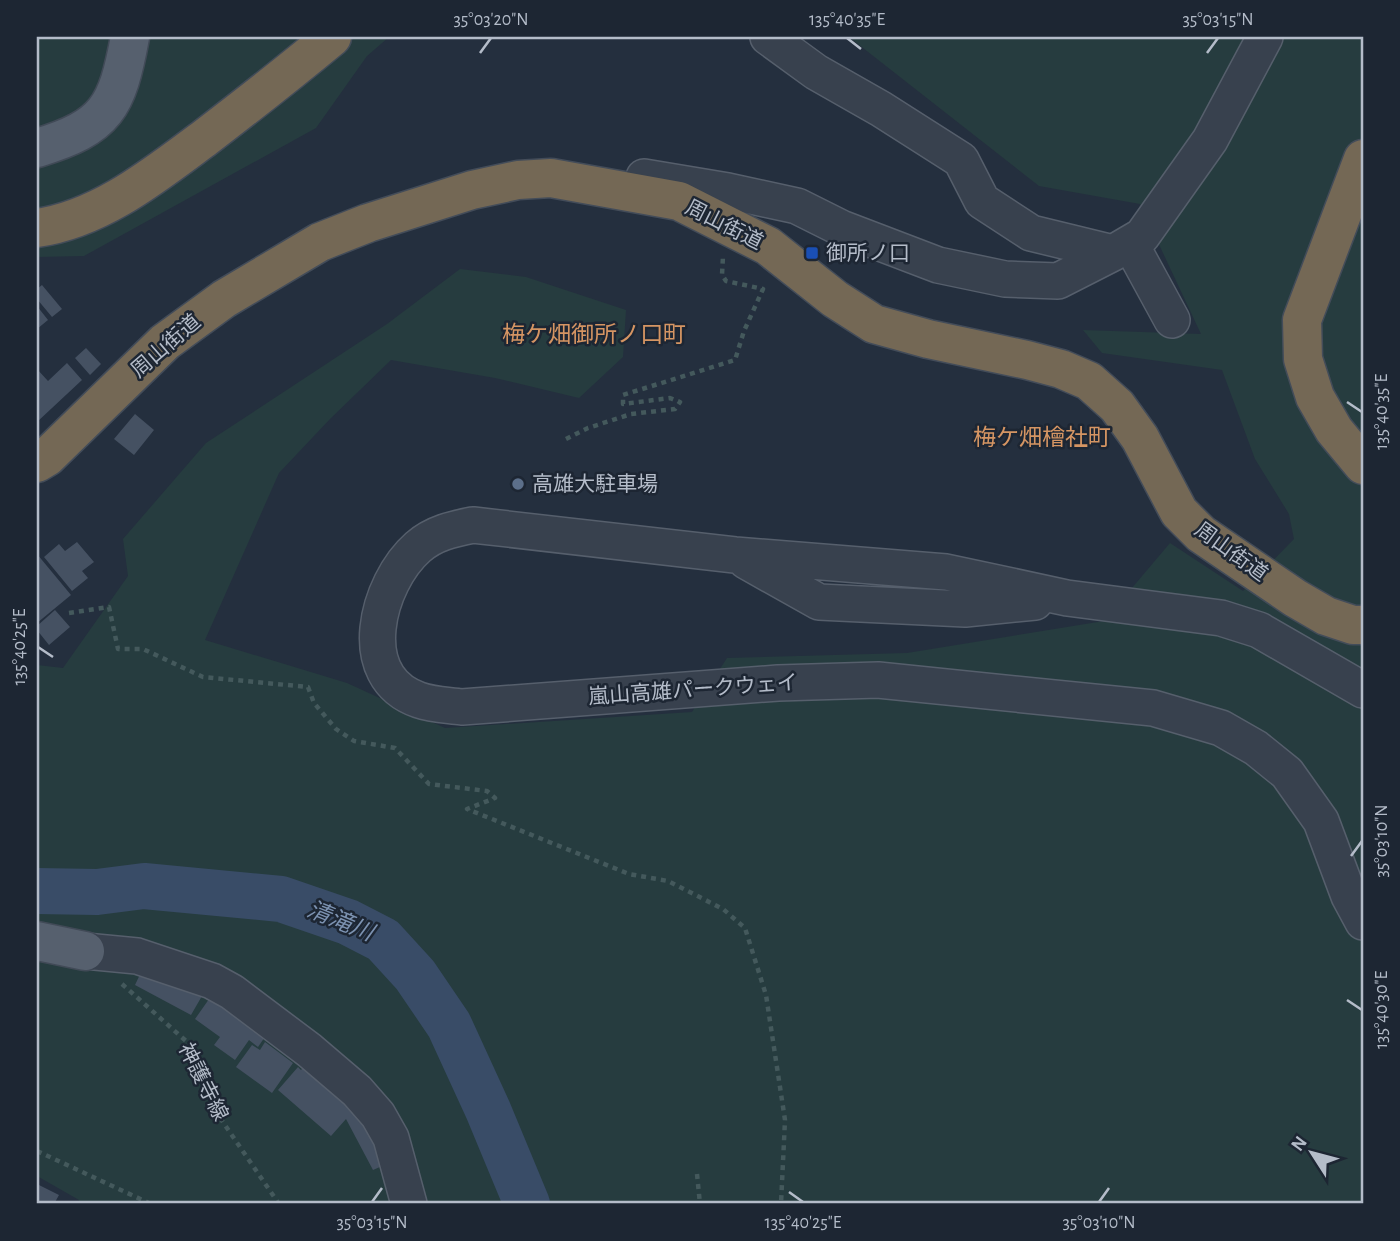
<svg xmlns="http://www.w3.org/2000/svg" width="1400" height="1241" viewBox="0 0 1400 1241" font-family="'Alegreya Sans','Noto Sans JP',sans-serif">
<rect width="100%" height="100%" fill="#242f3e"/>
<path fill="#263c3f" d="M37,37H389L367,56L316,128L84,256L37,257Z
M849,37H1363V1204H78L79,1200L37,1176V665L63,668L128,576L123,539L206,443L387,324L460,269L526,277L626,310L623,357L579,398L495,378L391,360L330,419L279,473L205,640L347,683L445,728L692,712L727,658L907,653L1104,621L1170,543L1243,591L1294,539L1289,514L1255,459L1222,370L1102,353L1083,330L1201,334L1140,204L1039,186Z"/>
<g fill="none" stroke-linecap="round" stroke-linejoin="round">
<path stroke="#394c67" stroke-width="46" d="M37,891L97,892L144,886L281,899L348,922L383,940L415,975L449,1025L488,1110L527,1204"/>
</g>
<path fill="#455162" d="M42,285L62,309L52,317L37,299V289Z
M37,306L48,320L37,329Z
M86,348L101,364L90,375L75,358Z
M67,363L82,380L37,422V369L48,381Z
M135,414L154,430L134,455L114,439Z
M77,542L94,562L82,571L88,578L72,591L44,557L59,544L65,551Z
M37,554L71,595L37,623Z
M55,610L70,627L49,645L37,630V626Z
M144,966L206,989L191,1015L135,985Z
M214,992L269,1031L258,1047L249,1040L235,1060L214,1045L220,1037L195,1019Z
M265,1042L293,1063L272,1093L236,1067L252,1045L260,1050Z
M309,1061L359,1104L389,1163L373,1170L346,1119L331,1136L278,1090L298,1067L301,1070Z
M37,1184L59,1195L54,1204H37Z"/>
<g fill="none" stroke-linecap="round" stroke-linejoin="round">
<g stroke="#565f6c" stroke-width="38">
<path id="minor" d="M768,37L816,72L881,109L961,160L982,201L1031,233L1113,253L1142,236L1210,140L1265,37
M644,177L728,191L797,206L841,228L938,265L1005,279L1058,281L1113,253
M1130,243L1172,320
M746,561L819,602L965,609L1035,602
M1363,690L1259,630L1221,618L1067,598L946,572L735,555L473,525C453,529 434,533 418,547C377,583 352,677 419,700C433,705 448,705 462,707L778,683L878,680L1153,708L1221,728L1256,748L1287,773L1321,821L1349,896L1363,922
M85,951L137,956L212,981L232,992L309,1050L357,1091L378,1115L391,1138L409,1204"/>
</g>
<g stroke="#414a57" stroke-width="41">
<path id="major" d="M37,148C107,127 117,107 130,37
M37,941L85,951"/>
</g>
<g stroke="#434c59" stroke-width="41">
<path id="highway" d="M1363,159L1302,320L1303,359L1315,397L1334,430L1363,465
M37,228C101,219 156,174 206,137C249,104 291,71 332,37
M37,463L47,457L165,342L224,299L320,242L368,223L472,190L518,180L551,178L679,201L768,246L835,299L874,324L928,339L1027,360L1061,369L1089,381L1117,406L1140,438L1179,512L1201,534L1295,598L1326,616L1353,625H1363"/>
</g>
<path stroke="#44595c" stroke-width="4.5" stroke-dasharray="5 5" stroke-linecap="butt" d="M566,439L588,428L631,414L675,409L680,402L670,398L623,404V395L735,360L744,331L763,289L726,281L722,275L723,256
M69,613L109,607L118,649H143L203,677L308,687L314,703L336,729L354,741L395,748L429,784L487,791L495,798L467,809L629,874L668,881L723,909L745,928L766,995L785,1120L781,1204
M122,984L186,1041L216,1112L279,1204
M37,1151L151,1204
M697,1174L700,1204"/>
<use href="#minor" stroke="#38414e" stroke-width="35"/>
<use href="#major" stroke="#56606e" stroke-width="38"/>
<use href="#highway" stroke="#746855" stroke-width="38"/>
</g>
<path fill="none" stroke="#b4bcc9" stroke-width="2.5" d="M847,38L861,49M480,53L491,38M1207,53L1218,38M1347,402L1362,412M38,647L53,657M1351,856L1362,841M1347,1000L1362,1010M789,1192L803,1202M372,1202L382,1188M1099,1202L1109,1188"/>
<rect fill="#1a4fb4" stroke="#1d2633" stroke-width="2.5" x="805" y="246" width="14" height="14" rx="3.5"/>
<circle fill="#5c6f8a" stroke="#1d2633" stroke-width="2.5" cx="518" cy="484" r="7"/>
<g text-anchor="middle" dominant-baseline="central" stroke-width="5" stroke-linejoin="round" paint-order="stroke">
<g font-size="21" fill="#b4bcc9" stroke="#1d2633">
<text transform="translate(724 225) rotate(27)">周山街道</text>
<text transform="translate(166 346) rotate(-41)">周山街道</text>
<text transform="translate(1231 552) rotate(36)">周山街道</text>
<text transform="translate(693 690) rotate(-4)">嵐山高雄パークウェイ</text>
<text transform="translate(203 1082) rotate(63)">神護寺線</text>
</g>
<g font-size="21" fill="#b4bcc9" stroke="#1d2633" text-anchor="start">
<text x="826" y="253">御所ノ口</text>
<text x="532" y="484">高雄大駐車場</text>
</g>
<g font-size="23" fill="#d59563" stroke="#1d2633">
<text x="594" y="335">梅ケ畑御所ノ口町</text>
<text x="1042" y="438">梅ケ畑檜社町</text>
</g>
<g font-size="23" font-style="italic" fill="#7c92b1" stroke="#1d2633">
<text transform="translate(340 922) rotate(22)">清滝川</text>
</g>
</g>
<rect width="1400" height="1241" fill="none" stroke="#1d2633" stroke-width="77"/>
<g transform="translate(1312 1153) rotate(306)" stroke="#1d2633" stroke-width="5" paint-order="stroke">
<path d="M0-5L12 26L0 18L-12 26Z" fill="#b4bcc9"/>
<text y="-10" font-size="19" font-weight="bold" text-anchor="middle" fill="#b4bcc9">N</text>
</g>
<rect x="38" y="38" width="1324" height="1164" fill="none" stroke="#b4bcc9" stroke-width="2.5"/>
<g font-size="18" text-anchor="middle" fill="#b4bcc9">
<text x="491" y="25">35°03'20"N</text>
<text x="847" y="25">135°40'35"E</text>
<text x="1218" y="25">35°03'15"N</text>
<text transform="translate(1381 412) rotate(-90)" y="6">135°40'35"E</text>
<text transform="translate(19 647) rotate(-90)" y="6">135°40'25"E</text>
<text transform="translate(1381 841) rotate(-90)" y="6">35°03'10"N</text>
<text transform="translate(1381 1010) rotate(-90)" y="6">135°40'30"E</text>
<text x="372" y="1228">35°03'15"N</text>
<text x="803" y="1228">135°40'25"E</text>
<text x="1099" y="1228">35°03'10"N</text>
</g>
</svg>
